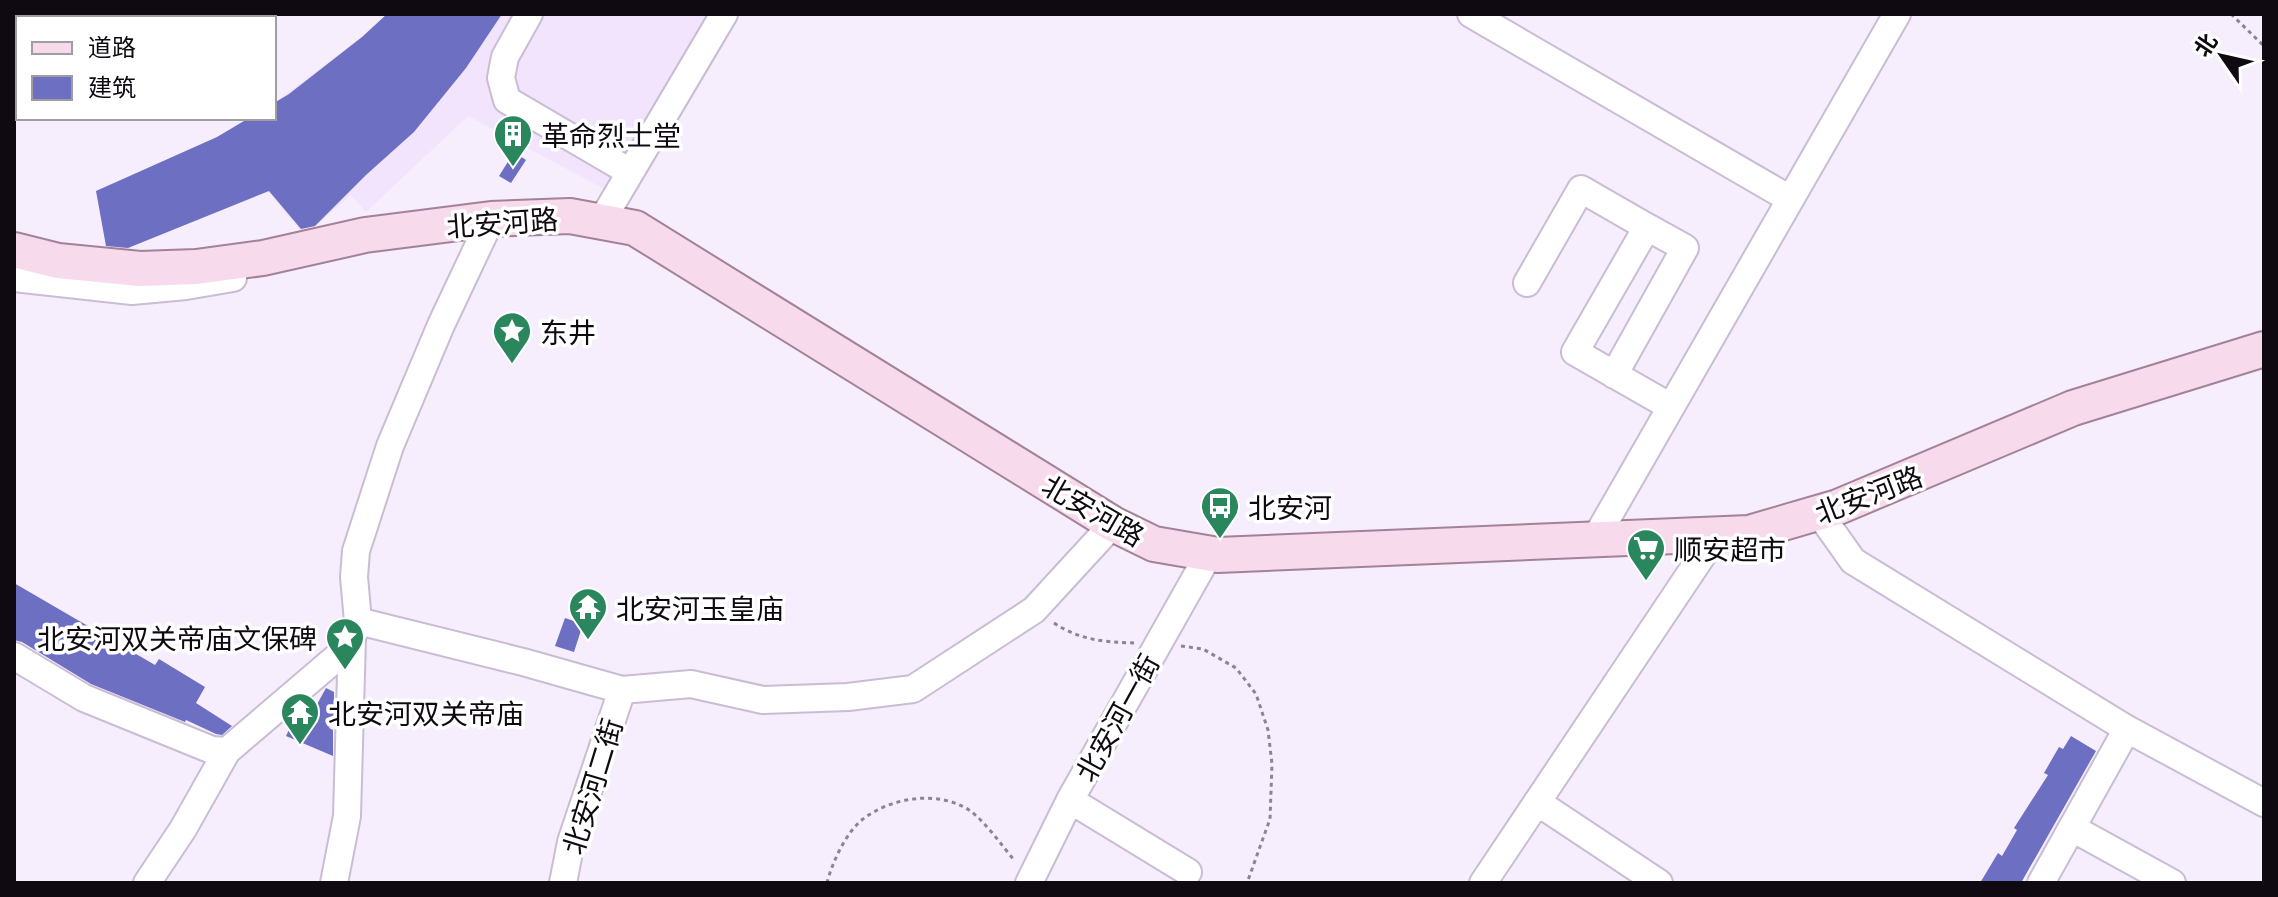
<svg xmlns="http://www.w3.org/2000/svg" width="2278" height="897" viewBox="0 0 2278 897" font-family="Georgia,'Noto Sans SC',serif">
<rect width="100%" height="100%" fill="#f6eefc"/>
<path fill="#f2e4fd" d="M387,14H709L608,191L468,116L366,212L351,195L304,236L268,191L108,256L96,191L217,137L249,118H274V103L362,37Z"/>
<path fill="#6d6fc3" d="M387,14H502L466,68L414,132L366,175L315,226L301,229L269,191L128,248L106,246L96,191L217,137L249,118H274V103L289,94L362,37Z
M514,152L526,160L511,183L499,176Z
M14,583L155,665L159,659L205,687L196,703L232,726L222,735L216,734L186,720L185,722L91,684L22,642L14,640Z
M565,618L583,624L574,652L555,646Z
M326,688L334,692V719L329,728L333,730V756L286,736L298,711L310,717Z
M2071,736L2096,751L2021,883H1980L1998,853L2002,856L2017,830L2014,828L2048,775L2044,773L2059,747L2063,749Z"/>
<g fill="none" stroke-linecap="round" stroke-linejoin="round">
<g stroke="#cabcd4" stroke-width="30">
<path id="minor" d="M529,14L505,57L501,78L507,100L630,172
M1471,14L1790,199
M491,219L441,325L390,446L356,551L354,577L358,621L523,662L622,690L691,684L763,700L848,697L913,689L1034,610L1113,524
M601,222L724,14
M14,278L132,291L186,286L233,278
M1527,283L1581,189L1647,227L1575,352L1671,407
M1614,375L1685,248L1647,227
M1819,513L1853,561L2127,729L2041,883
M1594,541L1897,14
M14,656L84,698L212,750L227,751
M2127,729L2264,803
M1070,800L1188,872
M1537,802L1659,883
M2072,828L2172,883
M147,883L183,829L227,751L336,658L352,638L358,621
M334,883L347,816L352,638
M563,883L571,842L622,690
M1029,883L1070,800L1209,554
M1483,883L1716,535"/>
</g>
<g stroke="#a28298" stroke-width="38">
<path id="major" d="M14,250L58,261L140,269L196,267L263,258L365,235L491,219L570,216L635,228L1113,524L1154,544L1218,555L1749,533L1838,507L2073,408L2264,349"/>
</g>
<path stroke="#8b8590" stroke-width="3" stroke-dasharray="4 4" stroke-linecap="butt" d="M2231,14L2264,46
M1054,623C1080,640 1103,642 1134,643
M1181,646L1203,649L1236,668L1256,694L1268,730L1272,764L1270,819L1247,883
M827,883C832,863 846,832 863,819C892,797 938,790 969,810C985,821 1002,846 1015,861"/>
<use href="#minor" stroke="#fff" stroke-width="26"/>
<use href="#major" stroke="#f7daec" stroke-width="34"/>
</g>
<defs>
<g id="building-pin" transform="scale(2)"><path d="M0 17L-7.5 6A9.5 9.5 0 1 1 7.5 6Z" fill="#29865d" stroke="#fff"/><path d="M-4-6H4V6H1V3H-1V6H-4ZM-2.5-4.3h1.7v1.8h-1.7ZM.8-4.3h1.7v1.8H.8ZM-2.5-1h1.7V.8h-1.7ZM.8-1h1.7V.8H.8Z" fill="#fff"/></g>
<g id="sight-pin" transform="scale(2)"><path d="M0 17L-7.5 6A9.5 9.5 0 1 1 7.5 6Z" fill="#29865d" stroke="#fff"/><path d="M0-6L1.8-2.2L6-1.7L2.9 1.2L3.7 5.4L0 3.3L-3.7 5.4L-2.9 1.2L-6-1.7L-1.8-2.2Z" fill="#fff"/></g>
<g id="bus-pin" transform="scale(2)"><path d="M0 17L-7.5 6A9.5 9.5 0 1 1 7.5 6Z" fill="#29865d" stroke="#fff"/><path d="M-5-6H5V4H4V6H2V4H-2V6H-4V4H-5ZM-3.5-4V0h7V-4ZM-3.5 1.2v1.5H-2V1.2ZM2 1.2v1.5H3.5V1.2Z" fill="#fff"/></g>
<g id="supermarket-pin" transform="scale(2)"><path d="M0 17L-7.5 6A9.5 9.5 0 1 1 7.5 6Z" fill="#29865d" stroke="#fff"/><path d="M-6-5.5h2.5l.6 2H6L4.5 2H-2.5L-4.4-4H-6ZM-1.5 3.2a1.3 1.3 0 1 0 .1 0ZM3 3.2a1.3 1.3 0 1 0 .1 0Z" fill="#fff"/></g>
<g id="temple-pin" transform="scale(2)"><path d="M0 17L-7.5 6A9.5 9.5 0 1 1 7.5 6Z" fill="#29865d" stroke="#fff"/><path d="M0-6L5-2H3V0L6.5 2.5H4V6H1.5V3h-3V6H-4V2.5H-6.5L-3 0V-2H-5Z" fill="#fff"/></g>
</defs>
<g fill-rule="evenodd">
<use href="#building-pin" x="513" y="134"/>
<use href="#sight-pin" x="512" y="331"/>
<use href="#bus-pin" x="1220" y="506"/>
<use href="#supermarket-pin" x="1646" y="548"/>
<use href="#temple-pin" x="588" y="607"/>
<use href="#sight-pin" x="345" y="637"/>
<use href="#temple-pin" x="300" y="712"/>
</g>
<g text-anchor="middle" dominant-baseline="central" stroke-width="7" stroke-linejoin="round" paint-order="stroke">
<g font-size="28" fill="#0f0a12" stroke="#fff" text-anchor="start">
<text x="541" y="134">革命烈士堂</text>
<text x="540" y="331">东井</text>
<text x="1248" y="506">北安河</text>
<text x="1674" y="548">顺安超市</text>
<text x="616" y="607">北安河玉皇庙</text>
<text x="317" y="637" text-anchor="end">北安河双关帝庙文保碑</text>
<text x="328" y="712">北安河双关帝庙</text>
</g>
<g font-size="28" fill="#0f0a12" stroke="#fff">
<text transform="translate(502 221) rotate(-4)">北安河路</text>
<text transform="translate(1868 493) rotate(-21)">北安河路</text>
<text transform="translate(1094 509) rotate(30)">北安河路</text>
<text transform="translate(1116 717) rotate(-61)">北安河一街</text>
<text transform="translate(591 786) rotate(-73)">北安河二街</text>
</g>
</g>
<rect width="2278" height="897" fill="none" stroke="#0f0a12" stroke-width="32"/>
<rect x="16" y="16" width="260" height="104" fill="#ffffff" stroke="#9f9da0" stroke-width="2"/>
<rect x="32" y="42" width="40" height="12" fill="#f7daec" stroke="#9f9da0" stroke-width="2"/>
<text x="88" y="56" font-size="24" fill="#0f0a12">道路</text>
<rect x="32" y="76" width="40" height="24" fill="#6d6fc3" stroke="#9f9da0" stroke-width="2"/>
<text x="88" y="96" font-size="24" fill="#0f0a12">建筑</text>
<g transform="translate(2222 56) rotate(304)" stroke="#ffffff" stroke-width="6" paint-order="stroke">
<path d="M0-6L14 30L0 20L-14 30Z" fill="#0f0a12"/>
<text y="-12" font-size="22" font-weight="bold" text-anchor="middle" fill="#0f0a12">北</text>
</g>
</svg>
